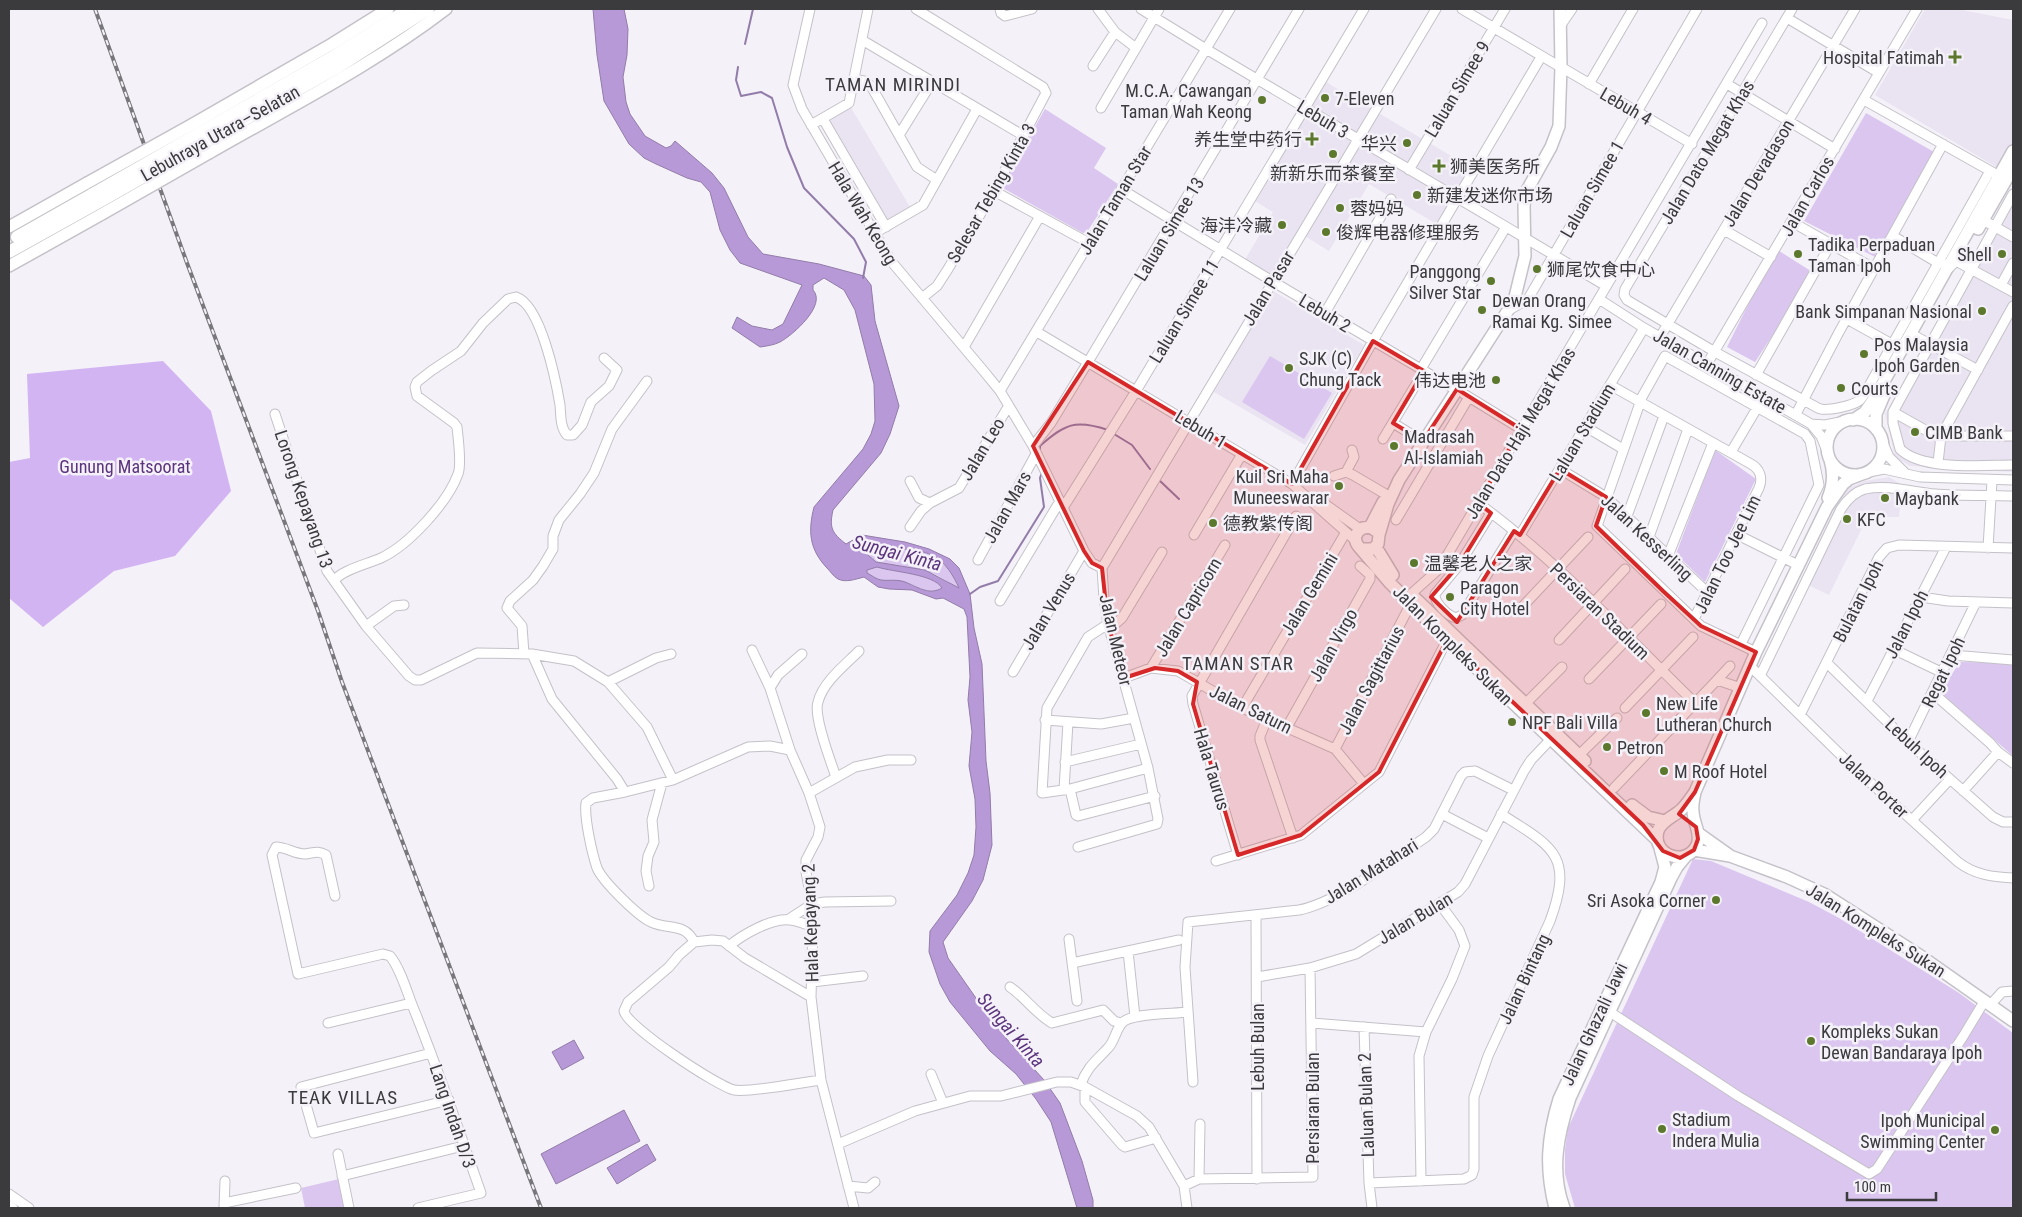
<svg xmlns="http://www.w3.org/2000/svg" width="2022" height="1217" viewBox="0 0 2022 1217" font-family="'Roboto Condensed','Noto Sans SC',sans-serif">
<rect width="100%" height="100%" fill="#f4f1f8"/>
<path fill="#eae3f1" d="M1925,9H1957L2013,20V143L1998,168L1875,95Z
M1321,79L1475,170L1440,226L1369,184L1329,251L1300,233L1272,280L1243,263L1273,212L1250,198Z
M850,106L913,212L885,228L826,120Z
M2013,186V472L1910,466L1895,457L1885,414Z
M1273,291L1364,345L1305,445L1214,392Z
M1889,477L1902,485L1899,517H1880L1863,526L1829,595L1800,581L1841,494L1851,487L1865,481Z"/>
<path fill="#dac6ef" d="M1045,109L1106,148L1094,168L1118,184L1087,232L1083,233L1001,187Z
M1866,113L1934,152L1875,257L1804,221Z
M1776,249L1814,273L1755,362L1727,347Z
M1270,356L1332,393L1304,439L1242,402Z
M1715,450L1756,479L1705,582L1676,554Z
M874,544C916,556 937,540 959,589C949,582 937,574 924,570C906,565 871,571 866,548Z
M877,567C894,572 933,574 942,588C929,595 917,586 905,582C897,579 889,581 881,580C877,579 871,575 867,573V570Z
M1960,662L2013,663V756L1940,692Z
M1693,859L1711,861L1809,902L1839,918L1959,993L2013,1033V1208H1575L1565,1174V1150L1568,1128Z
M339,1179L346,1208H305L301,1188Z"/>
<path fill="#d3b4f3" d="M163,361L211,411L231,491L175,556L114,571L43,627L9,598V462L30,458L27,374Z"/>
<path fill="#b899d7" stroke="#927ca9" fill-rule="evenodd" d="M593,9H624L628,29L627,55L623,77L626,102L630,114L645,136L666,148L671,146L675,141L712,173L724,188L748,237L763,254L819,264L864,276L871,285L875,321L899,406L890,434L881,453L833,510C829,528 832,533 846,544L862,535L905,542L929,549L950,559L959,568L970,594L974,628L982,664L986,761L990,793L992,845L983,880L972,901L943,942L948,958L985,1011L1004,1036L1044,1080L1060,1103L1082,1161L1093,1200V1208H1077L1051,1122L1036,1099L1016,1074L990,1051L950,1002L940,984L929,952L930,931L957,895L968,873L974,855L976,827L975,799L969,766L972,732L968,700L970,677L967,617L964,609L943,598L936,599L912,590L889,589L878,587L864,577C856,579 846,583 838,579C834,577 830,571 827,568C809,549 808,531 814,507L863,449L871,434L875,421L874,384L855,310L844,290L824,278L813,285V290C827,305 793,335 780,342C774,345 767,346 760,347L732,328L737,317L752,326L772,330L783,324L802,285L740,263L730,250L720,230L710,192L701,182L687,178L656,164L644,158L629,144L604,101L597,55ZM874,544C915,555 937,540 959,588L925,570L876,562L868,555L866,548ZM877,567C893,572 934,574 942,588C929,596 916,586 905,582C897,579 889,581 881,580C876,579 871,575 867,573V570Z
M574,1040L584,1058L562,1070L552,1052Z
M624,1110L640,1141L556,1184L541,1154Z
M647,1144L656,1160L617,1184L607,1168Z"/>
<g fill="none" stroke-linecap="round" stroke-linejoin="round">
<path stroke="#927ca9" stroke-width="2" d="M745,44L753,9
M738,67L736,80L741,96L761,92L772,98L787,147L804,188L854,239L866,262L863,278
M1114,434L1132,445L1150,469
M1040,450V446C1065,424 1075,419 1108,430
M1159,480L1179,499
M970,594L980,587L998,581L1044,507L1040,478L1042,472"/>
<g stroke="#c4c1c8" stroke-width="11">
<path id="minor" d="M810,9L793,85L802,109L891,261L982,369L1000,391L1033,446L1084,551L1092,563L1102,568L1104,599L1108,624L1148,768L1158,819L1157,824L1078,847
M916,9L1043,87L1046,93L994,191L948,269L937,286L922,298
M1000,9L1001,13L1005,16L1032,9
M1098,9L1115,32L1136,48
M1141,9L1206,49L1606,286
M1462,9L1557,65
M1792,9L1625,289L1624,295L1627,300L1715,352L1818,408C1825,412 1853,406 1860,400C1861,399 1864,395 1865,393L1990,171
M1561,25L1572,9
M862,40L1024,136
M1093,66L1115,32
M1561,67L1692,144
M1879,73L1917,9
M853,79L864,81L871,86L917,167L937,180
M1589,84L1633,9
M1727,84L1835,149
M1864,100L1994,173
M1101,108L1159,9
M823,119L886,227
M811,125L849,103L868,9
M899,135L932,82
M1409,170L1505,9
M1121,189L1272,281L1453,388
M994,191L1089,243
M2013,194L1893,412V423L1900,449C1922,471 1983,465 2013,465
M1980,216L1983,220L2013,237
M1792,222L1875,269
M1724,230L1771,257
M873,234L923,205L977,109
M1893,236L1938,263L1944,264
M1949,268L1956,261L2013,292
M2001,285L2013,263
M1599,299L1644,328L1811,424L1825,425L1845,421
M1509,310L1528,299L1697,9
M1325,313L1391,199
M1847,319L1897,347
M1037,332L1292,484L1356,541
M1660,337L1855,9
M1908,342L1915,336L1978,370
M964,347L1040,216
M1707,364L1879,73L1787,18
M1421,369L1506,227
M1756,375L1830,245
M1610,385L1751,464C1760,469 1763,478 1759,488L1694,619
M1000,391L1230,9
M1464,394L1521,429
M1893,412L1936,436H2013
M275,414L327,571L366,626L409,676L415,680H421L477,653L532,654L574,661L608,682L647,727L673,780
M1796,414L1838,334L1943,144
M1393,423L1419,439
M1811,424L1821,436L1827,451
M1586,427L1623,449
M1383,439L1424,371
M1883,443L1889,457L1904,472
M1033,446L1051,423L1088,362L1299,9
M1731,452L1760,403
M1938,463L1941,436L2013,306
M1560,469L1606,497L1707,592
M1346,472L1354,457L1352,450
M1869,472L1884,469L1920,477L2013,480
M1334,476L1346,472L1353,475L1387,495
M910,481L919,498L930,503L959,488L1008,407
M1292,484L1373,341L1541,57
M1322,502L1360,529
M1478,503C1558,561 1625,635 1695,703
M1063,508L1136,391L1364,9
M1491,513L1459,565L1435,594C1434,603 1448,616 1456,618L1462,615L1514,531
M1627,516L1664,416
M1396,520L1469,397
M910,527L921,511L930,503
M1736,534L1798,565
M1194,535L1242,454
M1520,535L1644,328
M1649,537L1688,429
M1988,548L1992,481
M1668,556L1713,443
M978,560L1036,454
M1102,568L1436,9
M334,581C341,570 368,564 381,558C409,545 448,502 458,474C462,464 458,438 457,427L454,423L417,396L415,387L417,382L431,371L461,351L483,323L508,299L516,297C541,305 556,381 560,405C561,415 560,427 567,435H573L582,425L591,402L609,386L617,370L604,358
M1411,594L1439,569L1762,23
M1921,597L1948,601L2013,603
M1000,601L1060,501
M1524,605L1588,537
M1108,624L1088,637L1047,708L1042,793L1070,789L1148,768
M366,626L394,606L404,605
M1109,629L1122,618L1162,552
M1559,640L1625,569
M1741,644L1819,485L1810,441L1805,434L1665,356L1642,397L1597,526L1701,626L1756,652
M1893,649L1943,673
M752,650L770,688L790,750L809,793L820,827L818,837L806,860V872L812,904L813,927L811,997L821,1080L854,1208
M524,654L522,626L507,608L510,601L533,580L543,566L553,549V536L559,520L580,494L594,473L612,429L647,381
M532,654L552,699L617,779L625,792
M1952,655L2013,660
M1827,663L1908,742L1993,817L2003,822H2013
M1750,666L1852,766L1958,862C1975,875 1993,877 2013,878
M1151,668L1225,545
M1013,672L1084,551
M1760,676L1841,509C1847,500 1854,492 1865,489C1887,484 1913,492 1935,494C1961,496 1987,495 2013,496
M1124,678L1151,668L1178,671L1242,708L1335,749L1364,784
M1589,679L1661,604
M1717,680L1730,666
M608,682L656,658L671,654
M770,688L778,675L802,654
M1933,693L1990,743L1998,752L2013,763
M1867,701L1946,547
M1526,703L1562,667
M1242,708L1346,532
M1625,708L1693,637
M1800,715L1879,557L1887,548L1899,545L2013,548
M1267,719L1260,736V740L1293,838
M1045,720L1101,724L1134,718
M1287,727L1370,579V575L1360,566
M1908,742L1976,602
M1335,749L1407,611
M1579,755L1617,718
M1065,762L1141,744
M836,777C831,762 813,716 818,702C823,682 845,665 859,651
M1614,788L1717,680L1741,688
M1070,789L1076,815L1078,816L1155,796
M1064,790L1068,722
M1963,791L1998,752
M809,793L855,767L888,760H911
M1442,814L1488,838
M1912,820L1950,779
M1238,855L1193,704L1192,696L1296,516
M1216,861L1301,835L1379,772L1447,640
M649,886L646,871L648,856L654,842L652,820L662,783
M335,896L326,855C317,850 314,853 305,854C295,854 286,847 276,847L272,855L298,974L383,954L390,956C401,969 408,996 415,1012C439,1072 460,1133 481,1193L418,1208
M1256,915L1257,1179
M789,919L812,904L825,902L891,901
M1069,939L1077,1001
M694,942C685,922 667,930 651,922C638,916 603,882 597,868C592,853 584,818 586,803L593,798L625,792L673,780L748,747L770,746L790,750
M729,946C742,935 773,917 790,920C798,921 806,924 813,927
M1128,951L1135,1017
M1072,963L1179,940
M1257,977L1310,968L1356,954L1458,892L1465,884L1524,771L1531,760L1550,740
M812,982L863,976
M1010,987C1026,998 1035,1013 1052,1023L1103,1010L1114,1021L1121,1023
M811,997L745,958L723,941L712,940L694,942L679,955L669,967L628,1002L624,1011C626,1026 717,1086 734,1090C750,1093 803,1082 821,1080
M1991,1004L2002,992L2013,991
M1610,1012L1738,1096L1869,1174L1877,1169L1964,1035L1985,1000
M328,1023L411,1003
M1312,1023L1426,1032
M1364,1027L1369,1183L1372,1208
M431,1053L301,1087L314,1133L449,1100
M931,1074L943,1103
M1193,1082L1185,967L1188,922L1299,910C1339,902 1392,860 1426,837L1434,829L1461,776L1465,772L1475,771L1513,790
M1081,1084C1087,1067 1096,1061 1108,1048C1115,1041 1116,1028 1123,1022C1133,1013 1174,1014 1188,1012
M1085,1087V1102L1122,1145L1125,1147L1156,1138
M838,1144L915,1111L970,1096H1001L1057,1082H1071L1085,1087L1137,1116L1149,1127L1184,1186L1187,1208
M338,1154L349,1208
M342,1176L463,1146
M1199,1179L1200,1124
M1421,1181L1419,1056L1426,1032L1452,979L1465,946L1459,930L1440,904
M1369,1183L1464,1179L1472,1175L1474,1169V1097L1488,1056L1550,921C1574,855 1553,847 1501,814
M848,1186L868,1188L875,1182
M1184,1186L1199,1179L1313,1177L1310,968
M9,1194L29,1208
M224,1203L296,1188
M9,1205L13,1208
M224,1208L225,1181"/>
</g>
<g stroke="#c4c1c8" stroke-width="14">
<path id="major" d="M193,124L332,44L388,9
M209,153C289,107 373,65 446,9
M9,227L87,183
M1978,229L2013,168
M9,266L102,214
M1827 447a28 28 0 1 1 56 0a28 28 0 1 1-56 0Z
M1853,420L1865,412L1874,399L2013,151
M1876,429V414L1885,393
M1828,498C1833,486 1834,473 1830,460
M1370,527L1383,502
M1376,531L1370,527L1363,528C1355,532 1353,540 1359,547L1389,582L1447,640L1657,840
M1376,547L1393,575
M1362,549H1373L1378,544L1379,535L1388,504L1399,480L1514,301L1525,256L1524,206L1526,192L1551,147L1559,126L1561,67L1560,9
M1413,596L1585,761
M1695,792C1694,798 1692,805 1693,811C1693,823 1702,834 1697,845C1686,868 1651,855 1658,831C1661,821 1673,817 1681,810C1686,805 1691,798 1695,792L1756,652L1827,507L1843,484L1849,479L1862,474
M1632,805L1648,817L1665,821
M1698,833L1729,855
M1694,850L1730,856L1787,877L1824,894L1922,957L2013,1021
M1555,1208C1545,1169 1547,1138 1559,1099L1661,882L1665,867L1660,848
M1564,1208C1550,1171 1558,1134 1570,1098L1671,878L1677,867L1686,856"/>
</g>
<g stroke="#c4c1c8" stroke-width="15">
<path id="highway" d="M198,134L331,58L409,9
M201,144L338,67L428,9
M17,237L93,194
M9,252L97,203"/>
</g>
<use href="#minor" stroke="#fff" stroke-width="9"/>
<use href="#major" stroke="#fff" stroke-width="11"/>
<use href="#highway" stroke="#fff" stroke-width="12"/>
<g stroke="#78777b" stroke-width="4">
<path id="rail" d="M95,9L187,263L318,611L342,682L541,1208"/>
</g>
<use href="#rail" stroke="#f4f1f8" stroke-width="2" stroke-dasharray="5.5" stroke-linecap="butt"/>
<g stroke="#c4c1c8" stroke-width="14" stroke-linecap="butt">
<path id="major-bridge" d="M87,183L193,124
M102,214L209,153"/>
</g>
<g stroke="#c4c1c8" stroke-width="15" stroke-linecap="butt">
<path id="highway-bridge" d="M93,194L198,134
M97,203L201,144"/>
</g>
<use href="#major-bridge" stroke="#fff" stroke-width="11"/>
<use href="#highway-bridge" stroke="#fff" stroke-width="12"/>
</g>
<path fill="#d62828" fill-opacity="0.2" stroke="#d62828" stroke-width="4" stroke-linejoin="round" d="M1373,341L1424,371L1393,423L1423,441L1457,389L1521,429L1478,503L1491,513L1459,565L1431,597L1457,622L1514,531L1520,535L1560,469L1606,497L1596,526L1663,591L1701,626L1756,652L1695,792L1679,814L1696,827L1698,839L1694,850L1680,858L1663,851L1643,825L1447,640L1379,772L1301,835L1238,855L1193,704L1197,682L1178,671L1155,668L1124,678L1108,624L1102,568L1092,563L1084,551L1033,446L1088,362L1292,484Z"/>
<g fill="#5c782d" stroke="#f4f1f8" stroke-width="2">
<path d="M1952.5 49.5h5v5h5v5h-5v5h-5v-5h-5v-5h5z"/>
<circle cx="1325" cy="98" r="5"/>
<circle cx="1262" cy="100" r="5"/>
<path d="M1309.5 131.5h5v5h5v5h-5v5h-5v-5h-5v-5h5z"/>
<circle cx="1407" cy="143" r="5"/>
<circle cx="1333" cy="154" r="5"/>
<path d="M1436.5 158.5h5v5h5v5h-5v5h-5v-5h-5v-5h5z"/>
<circle cx="1417" cy="195" r="5"/>
<circle cx="1340" cy="208" r="5"/>
<circle cx="1282" cy="225" r="5"/>
<circle cx="1326" cy="232" r="5"/>
<circle cx="1798" cy="254" r="5"/>
<circle cx="2002" cy="254" r="5"/>
<circle cx="1537" cy="269" r="5"/>
<circle cx="1491" cy="281" r="5"/>
<circle cx="1482" cy="310" r="5"/>
<circle cx="1982" cy="311" r="5"/>
<circle cx="1864" cy="354" r="5"/>
<circle cx="1289" cy="368" r="5"/>
<circle cx="1496" cy="380" r="5"/>
<circle cx="1841" cy="388" r="5"/>
<circle cx="1915" cy="432" r="5"/>
<circle cx="1394" cy="446" r="5"/>
<circle cx="1339" cy="486" r="5"/>
<circle cx="1885" cy="498" r="5"/>
<circle cx="1847" cy="519" r="5"/>
<circle cx="1213" cy="523" r="5"/>
<circle cx="1414" cy="563" r="5"/>
<circle cx="1450" cy="597" r="5"/>
<circle cx="1646" cy="713" r="5"/>
<circle cx="1512" cy="722" r="5"/>
<circle cx="1607" cy="747" r="5"/>
<circle cx="1664" cy="771" r="5"/>
<circle cx="1716" cy="900" r="5"/>
<circle cx="1811" cy="1041" r="5"/>
<circle cx="1662" cy="1129" r="5"/>
<circle cx="1995" cy="1130" r="5"/>
</g>
<g text-anchor="middle" dominant-baseline="central" stroke-width="5" stroke-linejoin="round" paint-order="stroke">
<g font-size="18" fill="#3b3a3d" stroke="#f4f1f8" text-anchor="start">
<text x="1944" y="57" text-anchor="end">Hospital Fatimah</text>
<text x="1252" y="90" text-anchor="end">M.C.A. Cawangan<tspan x="1252" dy="21">Taman Wah Keong</tspan></text>
<text x="1335" y="98">7-Eleven</text>
<text x="1302" y="139" text-anchor="end">养生堂中药行</text>
<text x="1397" y="143" text-anchor="end">华兴</text>
<text x="1450" y="166">狮美医务所</text>
<text x="1333" y="173" text-anchor="middle">新新乐而茶餐室</text>
<text x="1427" y="195">新建发迷你市场</text>
<text x="1350" y="208">蓉妈妈</text>
<text x="1272" y="225" text-anchor="end">海沣冷藏</text>
<text x="1336" y="232">俊辉电器修理服务</text>
<text x="1808" y="244">Tadika Perpaduan<tspan x="1808" dy="21">Taman Ipoh</tspan></text>
<text x="1992" y="254" text-anchor="end">Shell</text>
<text x="1547" y="269">狮尾饮食中心</text>
<text x="1481" y="271" text-anchor="end">Panggong<tspan x="1481" dy="21">Silver Star</tspan></text>
<text x="1492" y="300">Dewan Orang<tspan x="1492" dy="21">Ramai Kg. Simee</tspan></text>
<text x="1972" y="311" text-anchor="end">Bank Simpanan Nasional</text>
<text x="1874" y="344">Pos Malaysia<tspan x="1874" dy="21">Ipoh Garden</tspan></text>
<text x="1299" y="358">SJK (C)<tspan x="1299" dy="21">Chung Tack</tspan></text>
<text x="1486" y="380" text-anchor="end">伟达电池</text>
<text x="1851" y="388">Courts</text>
<text x="1925" y="432">CIMB Bank</text>
<text x="1404" y="436">Madrasah<tspan x="1404" dy="21">Al-Islamiah</tspan></text>
<text x="1329" y="476" text-anchor="end">Kuil Sri Maha<tspan x="1329" dy="21">Muneeswarar</tspan></text>
<text x="1895" y="498">Maybank</text>
<text x="1857" y="519">KFC</text>
<text x="1223" y="523">德教紫传阁</text>
<text x="1424" y="563">温馨老人之家</text>
<text x="1460" y="587">Paragon<tspan x="1460" dy="21">City Hotel</tspan></text>
<text x="1656" y="703">New Life<tspan x="1656" dy="21">Lutheran Church</tspan></text>
<text x="1522" y="722">NPF Bali Villa</text>
<text x="1617" y="747">Petron</text>
<text x="1674" y="771">M Roof Hotel</text>
<text x="1706" y="900" text-anchor="end">Sri Asoka Corner</text>
<text x="1821" y="1031">Kompleks Sukan<tspan x="1821" dy="21">Dewan Bandaraya Ipoh</tspan></text>
<text x="1672" y="1119">Stadium<tspan x="1672" dy="21">Indera Mulia</tspan></text>
<text x="1985" y="1120" text-anchor="end">Ipoh Municipal<tspan x="1985" dy="21">Swimming Center</tspan></text>
</g>
<g font-size="18" fill="#3b3a3d" stroke="#f4f1f8">
<text transform="translate(1457 89) rotate(-59)">Laluan Simee 9</text>
<text transform="translate(1626 106) rotate(30)">Lebuh 4</text>
<text transform="translate(1323 119) rotate(31)">Lebuh 3</text>
<text transform="translate(220 133) rotate(-29)">Lebuhraya Utara–Selatan</text>
<text transform="translate(1707 152) rotate(-59)">Jalan Dato Megat Khas</text>
<text transform="translate(1758 173) rotate(-59)">Jalan Devadason</text>
<text transform="translate(1592 189) rotate(-60)">Laluan Simee 1</text>
<text transform="translate(991 193) rotate(-60)">Selesar Tebing Kinta 3</text>
<text transform="translate(1807 196) rotate(-60)">Jalan Carlos</text>
<text transform="translate(1115 200) rotate(-59)">Jalan Taman Star</text>
<text transform="translate(863 213) rotate(59)">Hala Wah Keong</text>
<text transform="translate(1169 229) rotate(-59)">Laluan Simee 13</text>
<text transform="translate(1268 288) rotate(-59)">Jalan Pasar</text>
<text transform="translate(1184 311) rotate(-59)">Laluan Simee 11</text>
<text transform="translate(1325 313) rotate(31)">Lebuh 2</text>
<text transform="translate(1720 371) rotate(30)">Jalan Canning Estate</text>
<text transform="translate(1201 429) rotate(31)">Lebuh 1</text>
<text transform="translate(1582 432) rotate(-59)">Laluan Stadium</text>
<text transform="translate(1520 433) rotate(-59)">Jalan Dato Haji Megat Khas</text>
<text transform="translate(982 449) rotate(-59)">Jalan Leo</text>
<text transform="translate(304 499) rotate(71)">Lorong Kepayang 13</text>
<text transform="translate(1007 507) rotate(-61)">Jalan Mars</text>
<text transform="translate(1647 537) rotate(43)">Jalan Kesserling</text>
<text transform="translate(1727 554) rotate(-64)">Jalan Too Jee Lim</text>
<text transform="translate(1309 594) rotate(-59)">Jalan Gemini</text>
<text transform="translate(1858 601) rotate(-63)">Bulatan Ipoh</text>
<text transform="translate(1188 607) rotate(-59)">Jalan Capricorn</text>
<text transform="translate(1048 611) rotate(-59)">Jalan Venus</text>
<text transform="translate(1600 611) rotate(44)">Persiaran Stadium</text>
<text transform="translate(1906 624) rotate(-63)">Jalan Ipoh</text>
<text transform="translate(1116 640) rotate(77)">Jalan Meteor</text>
<text transform="translate(1333 645) rotate(-61)">Jalan Virgo</text>
<text transform="translate(1453 645) rotate(45)">Jalan Kompleks Sukan</text>
<text transform="translate(1943 672) rotate(-64)">Regat Ipoh</text>
<text transform="translate(1371 680) rotate(-62)">Jalan Sagittarius</text>
<text transform="translate(1251 709) rotate(26)">Jalan Saturn</text>
<text transform="translate(1917 748) rotate(43)">Lebuh Ipoh</text>
<text transform="translate(1212 769) rotate(73)">Hala Taurus</text>
<text transform="translate(1874 785) rotate(43)">Jalan Porter</text>
<text transform="translate(1371 871) rotate(-32)">Jalan Matahari</text>
<text transform="translate(1415 918) rotate(-31)">Jalan Bulan</text>
<text transform="translate(810 923) rotate(-92)">Hala Kepayang 2</text>
<text transform="translate(1876 930) rotate(32)">Jalan Kompleks Sukan</text>
<text transform="translate(1524 979) rotate(-65)">Jalan Bintang</text>
<text transform="translate(1594 1024) rotate(-65)">Jalan Ghazali Jawi</text>
<text transform="translate(1257 1047) rotate(-90)">Lebuh Bulan</text>
<text transform="translate(1366 1105) rotate(-92)">Laluan Bulan 2</text>
<text transform="translate(1312 1108) rotate(-90)">Persiaran Bulan</text>
<text transform="translate(453 1116) rotate(71)">Lang Indah D/3</text>
</g>
<g font-size="18" fill="#5c337d" stroke="#f4f1f8">
<text x="125" y="466">Gunung Matsoorat</text>
</g>
<g font-size="19" letter-spacing="1" fill="#3b3a3d" stroke="#f4f1f8">
<text x="893" y="84">TAMAN MIRINDI</text>
<text x="1238" y="663">TAMAN STAR</text>
<text x="343" y="1097">TEAK VILLAS</text>
</g>
<g font-size="19" font-style="italic" fill="#5c347d" stroke="#f4f1f8">
<text transform="translate(897 553) rotate(15)">Sungai Kinta</text>
<text transform="translate(1011 1030) rotate(49)">Sungai Kinta</text>
</g>
</g>
<rect width="2022" height="1217" fill="none" stroke="#3b3a3d" stroke-width="20"/>
<path d="M1847 1192v8h89v-8" fill="none" stroke="#3b3a3d" stroke-width="2.5"/>
<text x="1854" y="1192" font-size="15" fill="#3b3a3d" stroke="#f4f1f8" stroke-width="4" paint-order="stroke">100 m</text>
</svg>
